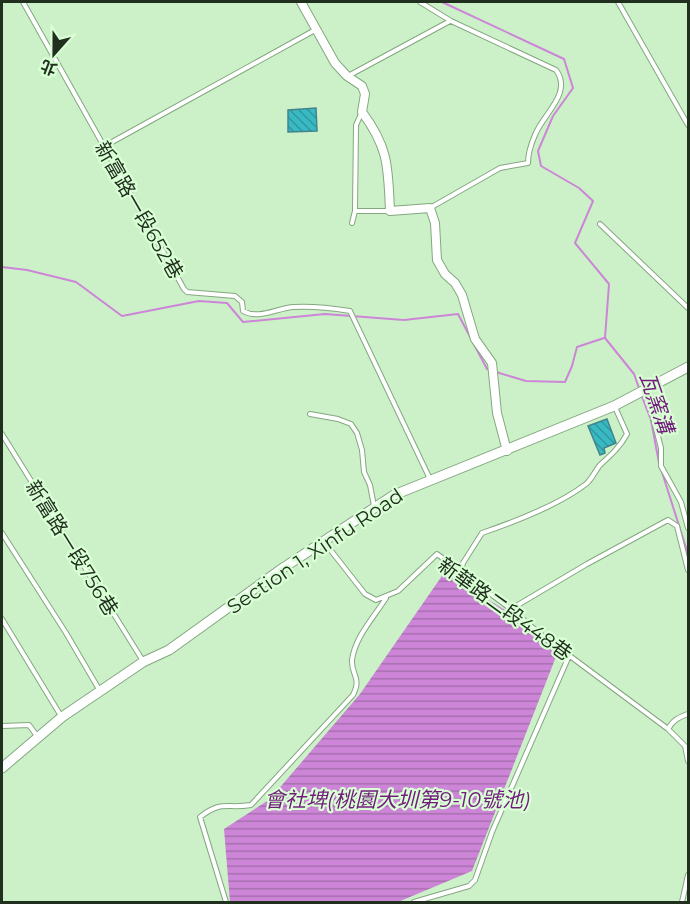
<svg xmlns="http://www.w3.org/2000/svg" width="690" height="904" viewBox="0 0 690 904" font-family="Montserrat,'Noto Sans TC',sans-serif">
<defs>
<pattern id="water-rules" width="6" height="5" patternUnits="userSpaceOnUse" patternTransform="scale(1.5)"><rect width="6" height="5" fill="#cd86d7"/><path d="M0 2.5h6" fill="none" stroke="#a66eae"/></pattern>
<pattern id="building-back-hatch" width="6" height="6" patternUnits="userSpaceOnUse" patternTransform="scale(1.5)"><rect width="6" height="6" fill="#38b9c3"/><path d="M-1 5l2 2M0 0l6 6M5-1l2 2" fill="none" stroke="#2f979e"/></pattern>
</defs>
<rect width="100%" height="100%" fill="#ccf1c8"/>
<path fill="url(#water-rules)" d="M444,573L561,644L472,871L398,902H230L224,829L270,799L360,694Z"/>
<g fill="none" stroke-linecap="round" stroke-linejoin="round">
<path stroke="#cd86d7" stroke-width="2" d="M442,2L564,59L573,88L553,116L538,151L541,166L579,188L593,201L575,243L609,284L605,338L634,374L639,388
M2,267L27,270L76,282L122,316L199,301L227,303L243,322L325,314L404,320L458,314L487,369L491,370
M496,372L526,381L565,382L572,366L577,347L604,338
M641,394L651,420L659,463
M661,469L688,554"/>
</g>
<path fill="url(#building-back-hatch)" stroke="#418489" stroke-width="1.5" d="M316,108L317,131L288,132V110Z
M607,419L616,443L604,448L605,453L600,455L588,426Z"/>
<g fill="none" stroke-linecap="round" stroke-linejoin="round">
<g stroke="#84a780" stroke-width="6">
<path id="service" d="M23,2L184,289L187,292L235,296L242,302L243,311C259,320 277,308 294,307C313,306 331,308 350,311L430,479
M420,2L451,21L556,70C573,93 543,114 535,135C531,144 528,153 528,163L500,168L430,208
M618,2L688,125
M348,76L450,21
M103,147L315,30
M355,211H389
M352,223L355,211L356,125L362,112
M600,224L688,308
M646,390L661,448V466L681,502L688,528
M310,414L338,419L351,424L357,433L362,450L364,472L370,485L374,506
M2,434L143,661
M677,526L688,570
M2,533L66,633L100,691
M325,543L365,594L376,600L398,591L437,554L511,609L539,633L668,729L685,746L688,761
M461,571L463,563L482,533C514,522 559,505 586,484C592,479 595,471 600,465C611,455 620,447 627,434L615,407
M511,609L587,564L668,520L677,526
M2,619L61,716
M2,726L29,725L37,736
M668,729C673,720 679,717 688,714
M226,902L200,817C222,800 226,809 251,805L353,695C362,677 351,675 352,660C355,637 374,617 386,598
M414,902L469,886L475,880L492,832L569,656
M682,902L688,875"/>
</g>
<g stroke="#84a780" stroke-width="10">
<path id="minor" d="M301,2L335,63L347,76L362,86L365,94L362,112C389,148 388,168 390,211L430,208L435,223L437,260L445,274L455,283L462,295L475,339L492,363L497,413L507,451"/>
</g>
<g stroke="#84a780" stroke-width="11">
<path id="tertiary" d="M2,768L62,717L143,662L169,650L283,568L394,495L614,406L688,367"/>
</g>
<use href="#service" stroke="#fff" stroke-width="4"/>
<use href="#minor" stroke="#fff" stroke-width="8"/>
<use href="#tertiary" stroke="#fff" stroke-width="9"/>
</g>
<g text-anchor="middle" dominant-baseline="central" stroke-width="4.5" stroke-linejoin="round" paint-order="stroke">
<g font-size="20" fill="#212f1f" stroke="#d9ffd5">
<text transform="translate(139 210) rotate(60)">新富路一段652巷</text>
<text transform="translate(72 548) rotate(58)">新富路一段756巷</text>
<text transform="translate(315 551) rotate(-34)">Section 1, Xinfu Road</text>
<text transform="translate(505 609) rotate(36)">新華路二段448巷</text>
</g>
<g font-size="21" font-style="italic" fill="#721b7d" stroke="#d9ffd5">
<text transform="translate(657 403) rotate(71)">瓦窯溝</text>
<text x="397" y="799">會社埤(桃園大圳第9-10號池)</text>
</g>
</g>
<rect width="690" height="904" fill="none" stroke="#212f1f" stroke-width="6"/>
<g transform="translate(54 54) rotate(201)" stroke="#d9ffd5" stroke-width="4.5" paint-order="stroke">
<path d="M0-4.5L10 22L0 15L-10 22Z" fill="#212f1f"/>
<text y="-9" font-size="16" font-weight="bold" text-anchor="middle" fill="#212f1f">北</text>
</g>
</svg>
